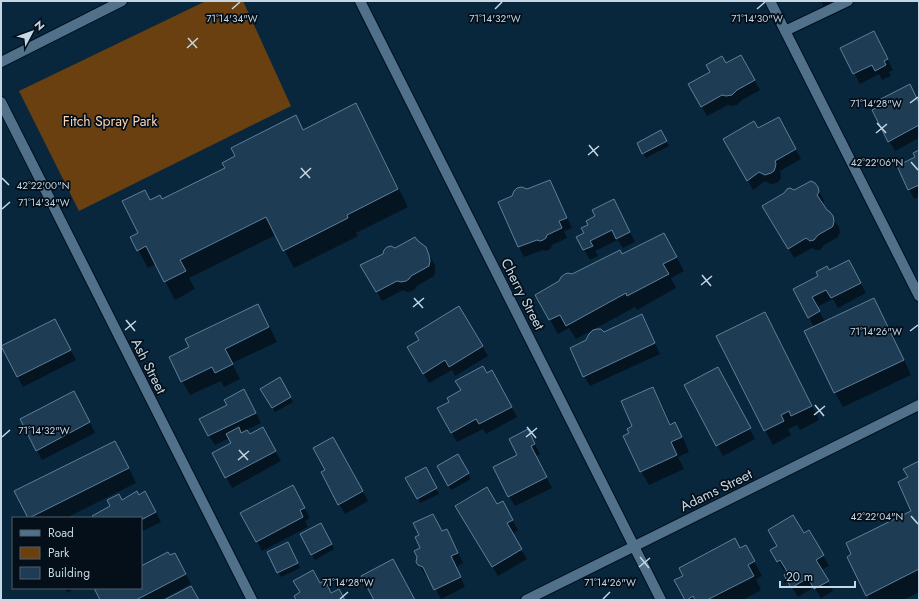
<svg xmlns="http://www.w3.org/2000/svg" width="920" height="601" viewBox="0 0 920 601" font-family="Jost,sans-serif">
<rect width="100%" height="100%" fill="#08273d"/>
<path fill="#6a4010" d="M206,1H243L291,106L79,211L19,91Z"/>
<path fill="#0007" d="M821,1H856L841,9H825Z
M879,42L893,70L889,72L891,76L882,80L879,74L860,84L841,49Z
M740,56L760,90L742,100L737,105L732,106L728,105L707,116L689,85Z
M919,103V138L895,151L889,141Z
M355,105L366,123L408,207L356,233L358,236L294,268L276,235L189,278L195,289L175,300L156,264L148,268L138,250L140,234L150,201L162,200L226,168L236,157L295,117L303,131Z
M784,128L801,159L780,171L781,175V178L779,181L777,183L771,184L765,181L753,190L725,139L758,129Z
M661,132L669,146L646,158L638,143Z
M919,152V197L914,199L909,189L916,158Z
M817,187L823,198L824,202L823,206L832,217L839,227L840,232L838,237L824,245L820,250H816L812,248L794,258L764,206L794,191Z
M527,190L555,191L572,228L564,231L567,238L552,245L551,248L549,250L546,251L543,250L524,257L519,247Z
M619,210L635,242L623,248L618,240L595,251L598,256L590,260L577,237L585,234Z
M664,234L684,271L671,278L676,288L637,310L635,307L576,339L569,328L558,334L536,295L572,275L622,256Z
M425,248L435,265V272L434,276L417,286L415,289L412,291L407,292L403,290L382,301L362,265L395,249Z
M829,271H854L866,293L838,308L833,299L817,307L825,322L873,299L882,313L911,375L843,407L835,393L806,331L814,327L794,289Z
M258,305L266,319L277,342L232,363L240,379L224,387L221,381L190,395L182,381L190,348Z
M459,308L488,356L455,376L452,370L429,383L409,348L421,341Z
M764,313L773,327L819,420L800,430L797,425L788,429L791,435L773,445L765,430Z
M647,326L660,354L590,386L584,376L571,348L604,333Z
M60,330L76,360L23,387L2,347Z
M487,374L497,381L517,417L486,434L483,429L457,442L438,409L450,402Z
M723,378L755,439L723,456L686,385Z
M280,379L293,402L275,412L262,389Z
M652,388L661,402L671,425L675,424L683,438L689,452L678,457L684,469L649,485L641,471L634,427Z
M250,401L261,423L246,430L250,435L268,438L281,461L232,488L213,453L232,443L229,438L215,445L209,436L229,405Z
M80,402L95,433L42,460L37,450Z
M528,431L540,454L536,456L552,488L515,506L509,496L518,456Z
M115,442L123,456L136,483L66,518H29Z
M339,448L368,501L345,514L339,504Z
M458,456L471,479L451,490L438,467Z
M919,462V592L903,600H870L848,557L913,511L909,477Z
M425,469L439,494L420,503L407,478Z
M139,496L151,502L161,522L141,532V518H95L121,501Z
M298,496L310,518L305,521L308,527L262,551L257,541Z
M502,503L518,530L512,534L527,559L498,576L456,506H497Z
M321,525L334,549L315,560L302,535Z
M809,531L829,566L821,570L833,591L821,598L814,587L798,597L785,576L789,573L787,569L784,571L771,550Z
M442,532L452,540L463,563L456,567L465,587L441,599L429,577L425,575L417,562Z
M290,548L300,568L281,577L268,553Z
M740,550L754,561L762,576L756,579L761,590L743,600H686Z
M170,557L181,564L191,584L161,600H101L95,588H141V567Z
M65,588H75L67,593Z"/>
<path fill="#1e3d54" stroke="#5f7f9a" d="M874,31L888,59L884,61L886,65L875,71L872,65L853,74L840,48Z
M741,55L755,80L737,90L732,95L726,96L722,95L701,107L688,84L710,72L706,65L722,56L726,63Z
M910,84L919,103V125L888,142L872,110L878,107L875,102Z
M356,103L398,189L347,215L348,218L283,251L266,217L180,260L186,271L164,282L146,246L137,251L130,237L138,233L122,201L145,190L150,200L160,195L162,199L225,168L222,163L235,156L231,148L296,115L303,130Z
M779,117L796,149L775,161L776,164L775,168L774,171L771,173L765,175L759,172L747,181L723,139L754,121L758,128Z
M661,130L667,141L642,154L637,143Z
M919,150V185L908,190L897,166L915,157L913,153Z
M550,180L567,218L559,221L562,228L547,235L546,238L543,240L540,241L537,240L518,247L498,202L512,196L514,191L517,188L522,187L527,189Z
M811,181L815,183L818,187L819,192L817,195L827,210L830,212L833,216L834,221L833,226L832,227L818,235L814,240L810,241L806,238L788,249L762,206L784,193L787,189L790,188L794,190Z
M614,199L630,232L616,239L612,230L590,241L593,246L583,250L576,237L584,233L581,228L588,225L586,221L595,216L592,210Z
M664,233L677,257L663,264L669,274L627,296L626,293L566,326L560,315L549,320L535,295L559,281L561,277L565,274L568,273L572,274L620,250L622,254Z
M415,237L418,241L426,247L429,255L430,261L429,266L411,276L409,279L406,281L401,282L397,281L376,292L360,265L383,254L384,250L387,247L391,246L395,248Z
M849,260L861,283L831,298L826,290L812,297L820,311L808,318L793,289L818,276L816,272L827,266L829,270Z
M874,298L904,360L834,393L804,331Z
M258,304L269,327L225,349L233,364L215,373L212,367L181,382L169,357L189,347L185,339Z
M459,306L483,346L449,367L445,360L423,374L407,347L419,340L415,333Z
M765,312L812,406L791,416L789,411L781,415L784,421L764,431L716,336Z
M642,314L655,343L583,377L570,348L586,340L589,334L593,330L597,329H601L604,332Z
M55,319L71,350L17,377L1,346Z
M483,366L487,373L492,370L512,407L479,424L476,419L451,433L437,408L449,402L447,398L461,390L455,381Z
M718,367L751,428L716,446L684,385Z
M280,377L291,397L272,408L260,389Z
M653,387L670,425L675,422L682,437L671,442L677,455L640,472L623,436L629,433L627,429L632,426L621,401Z
M244,389L256,413L208,436L199,419L227,405L224,400Z
M74,391L90,422L36,451L20,419Z
M239,427L241,433L247,430L250,434L263,427L276,451L225,478L212,453L231,443L226,434Z
M528,429L535,444L531,446L547,477L508,497L493,467L517,455L509,439Z
M333,437L363,491L338,505L321,472L325,470L313,448Z
M115,441L129,468L29,518H28L14,491Z
M458,454L469,473L448,486L437,466Z
M919,461V569L866,596L847,557L851,554L846,543L911,511L898,482L908,477L903,469Z
M426,467L437,488L417,499L405,478Z
M293,485L305,508L300,510L303,517L256,542L240,513Z
M487,487L497,504L503,501L513,520L507,523L522,549L492,567L455,506Z
M137,491L139,495L145,491L156,512L141,520V518H94L92,516L110,506L107,500L119,494L122,500Z
M433,514L442,531L447,529L458,553L451,556L461,577L434,590L423,567L418,565L416,562L417,557L414,551L420,548L415,537L419,535L413,523Z
M793,515L804,533L809,530L824,555L816,560L829,581L814,589L808,578L791,588L784,575L788,573L780,560L777,562L770,550L777,546L768,530Z
M321,523L332,544L311,555L300,534Z
M735,538L740,548L746,545L755,561L748,565L754,576L707,600H695L693,596L687,600H685L674,580L683,576L679,568Z
M288,542L298,563L277,573L267,552Z
M168,552L170,555L175,553L186,574L136,600H100L94,588H141V566Z
M393,559L415,600H374L361,576Z
M313,570L320,583L325,580L331,593L339,589L345,600H296L294,596L300,592L293,581Z
M191,586L199,600H164Z"/>
<g fill="none" stroke-linecap="round" stroke-linejoin="round">
<g stroke="#000f1f" stroke-width="12">
<path id="minor" d="M360,1L661,600
M770,1L919,296
M785,31L848,1
M1,62L122,1
M1,102L252,600
M526,600L919,405"/>
</g>
<use href="#minor" stroke="#51708a" stroke-width="10"/>
</g>
<path fill="none" stroke="#c5d7e5" stroke-width="1.5" d="M232,9L240,2M495,9L502,2M757,9L765,2M188,38L197,48M187,48L198,38M910,103L918,97M877,123L886,133M876,133L887,124M589,145L598,156M588,155L599,146M911,162L918,170M301,168L310,178M2,178L9,185M300,178L311,168M2,209L10,202M702,275L711,286M701,285L712,276M414,298L423,308M413,307L424,298M126,320L135,331M125,330L136,321M910,331L918,325M815,405L824,416M814,415L825,406M527,427L536,438M2,437L10,430M526,437L537,428M239,450L248,460M238,460L249,451M911,516L918,524M640,557L649,568M639,567L650,558M340,599L348,592M603,599L610,592"/>
<g text-anchor="middle" dominant-baseline="central" stroke-width="3.5" stroke-linejoin="round" paint-order="stroke">
<g font-size="14" fill="#fad4b3" stroke="#040f19">
<text x="110" y="121">Fitch Spray Park</text>
</g>
<g font-size="14" fill="#c5d7e5" stroke="#040f19">
<text transform="translate(523 294) rotate(63)">Cherry Street</text>
<text transform="translate(149 366) rotate(63)">Ash Street</text>
<text transform="translate(716 490) rotate(-26)">Adams Street</text>
</g>
</g>
<g font-size="10" text-anchor="middle" fill="#c5d7e5" stroke="#040f19" stroke-width="3.5" stroke-linejoin="round" paint-order="stroke">
<text x="232" y="22">71°14'34"W</text>
<text x="495" y="22">71°14'32"W</text>
<text x="757" y="22">71°14'30"W</text>
<text x="876" y="107">71°14'28"W</text>
<text x="877" y="166">42°22'06"N</text>
<text x="43" y="189">42°22'00"N</text>
<text x="44" y="206">71°14'34"W</text>
<text x="876" y="335">71°14'26"W</text>
<text x="44" y="434">71°14'32"W</text>
<text x="877" y="520">42°22'04"N</text>
<text x="348" y="586">71°14'28"W</text>
<text x="610" y="586">71°14'26"W</text>
</g>
<rect width="920" height="601" fill="none" stroke="#c5d7e5" stroke-width="4"/>
<rect x="12" y="517" width="130" height="72" fill="#040f19" stroke="#515f6b"/>
<rect x="20" y="530" width="20" height="6" fill="#51708a" stroke="#515f6b"/>
<text x="48" y="537" font-size="12" fill="#c5d7e5">Road</text>
<rect x="20" y="547" width="20" height="12" fill="#6a4010" stroke="#515f6b"/>
<text x="48" y="557" font-size="12" fill="#c5d7e5">Park</text>
<rect x="20" y="567" width="20" height="12" fill="#1e3d54" stroke="#515f6b"/>
<text x="48" y="577" font-size="12" fill="#c5d7e5">Building</text>
<g transform="translate(32 32) rotate(49)" stroke="#040f19" stroke-width="3" paint-order="stroke">
<path d="M0-3L7 15L0 10L-7 15Z" fill="#c5d7e5"/>
<text y="-6" font-size="11" font-weight="bold" text-anchor="middle" fill="#c5d7e5">N</text>
</g>
<path d="M780 581v6h75v-6" fill="none" stroke="#c5d7e5" stroke-width="2"/>
<text x="786" y="581" font-size="12" fill="#c5d7e5" stroke="#040f19" stroke-width="3" paint-order="stroke">20 m</text>
</svg>
